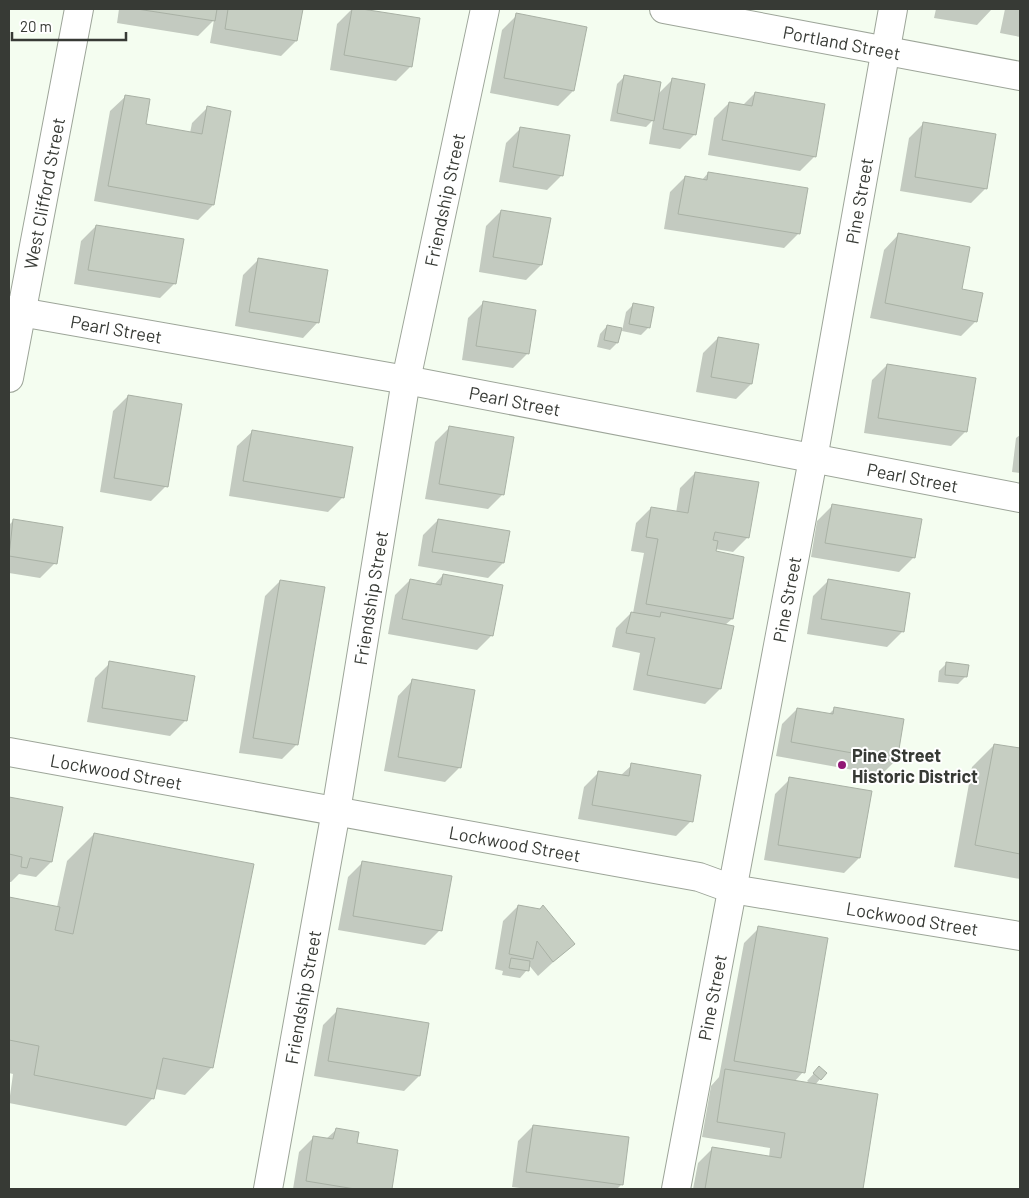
<svg xmlns="http://www.w3.org/2000/svg" width="1029" height="1198" viewBox="0 0 1029 1198" font-family="Barlow,sans-serif">
<rect width="100%" height="100%" fill="#f4fdf0"/>
<path fill="#0003" d="M119,9H301L296,41L281,56L210,43L214,20L198,36L117,23Z
M352,9L419,19L411,66L396,81L330,70L337,24Z
M936,9H992L977,25L934,18Z
M1005,9H1020V37L1000,33Z
M517,15L585,28L573,91L558,106L490,93L502,30Z
M625,76L658,94L673,79L695,134L680,149L649,144L653,120L646,127L610,121L617,84Z
M755,93L815,156L800,171L708,155L714,118L729,103L743,105Z
M126,96L145,125L190,133L192,123L207,108L213,205L198,220L94,201L110,111Z
M924,123L986,188L971,203L900,191L909,138Z
M521,128L562,175L547,190L499,182L506,143Z
M708,173L799,233L784,248L664,229L670,192L685,177L702,180Z
M501,211L541,265L526,280L479,272L486,226Z
M96,226L175,283L160,298L74,284L81,241Z
M899,234L960,290L976,321L961,336L870,318L884,250Z
M258,260L318,322L303,338L235,326L243,275Z
M483,303L528,353L513,368L462,360L468,318Z
M634,304L649,327L641,335L622,331L626,312Z
M607,326L617,343L610,350L597,347L600,334Z
M718,338L751,384L736,399L696,392L703,353Z
M887,365L966,431L951,446L864,433L872,380Z
M128,396L166,486L151,501L100,492L113,411Z
M450,427L503,494L488,509L425,499L435,442Z
M253,431L343,497L328,512L229,496L237,446Z
M1020,435V473L1012,472L1016,438Z
M695,473L748,537L733,552L715,549L732,619L725,625L720,689L705,704L633,690L640,653L612,647L616,628L631,613H633L644,553L631,551L636,523L651,508L676,513L680,488Z
M832,506L914,557L899,572L811,557L817,521Z
M14,520L55,563L40,578L9,573V525Z
M438,520L503,563L488,578L418,566L423,535Z
M443,575L492,635L477,650L388,634L395,595L410,580L434,585Z
M280,581L297,744L282,759L239,753L265,596Z
M828,581L902,632L887,647L807,634L813,596Z
M110,663L185,721L170,736L87,722L95,678Z
M947,663L966,676L958,684L938,682L939,671Z
M413,680L460,767L445,782L384,771L398,696Z
M797,709L828,715L834,709L896,760L881,775L776,756L782,724Z
M994,745L1020,750V879L954,867L972,767Z
M632,765L691,821L676,836L578,819L584,787L599,772L620,776Z
M790,779L859,858L844,873L764,860L775,794Z
M9,798L61,808L51,862L36,877L19,874L11,882H9Z
M94,834L212,1067L185,1095L155,1089L153,1098L126,1126L9,1103L13,1074L9,1073V898L57,907L67,861Z
M363,862L440,930L425,945L338,930L348,877Z
M518,906L573,944L538,976L528,964L527,970L520,978L502,975L503,971L495,969L503,921Z
M759,928L803,1072L794,1082L811,1084L807,1081L819,1068L820,1079L815,1085L877,1095L861,1189H693L698,1163L713,1148L769,1157L770,1148L702,1137L711,1086L719,1077L744,943Z
M338,1010L419,1076L404,1091L314,1076L323,1025Z
M533,1126L621,1185L617,1189H528L512,1187L518,1141Z
M336,1130L356,1144L397,1151L390,1189H293L299,1152L314,1137L326,1139Z"/>
<path fill="#c6cec2" stroke="#a9b1a5" d="M137,9H217L215,21Z
M228,9H303L297,41L225,29Z
M352,9H362L420,18L412,67L344,55Z
M516,13L587,27L574,91L504,78Z
M624,75L661,82L654,121L617,113Z
M672,78L705,84L696,135L663,129Z
M755,92L825,104L816,157L722,140L729,102L752,106Z
M125,95L150,99L146,124L202,134L207,106L231,111L214,205L108,186Z
M923,122L996,134L987,189L915,177Z
M520,127L570,135L563,176L513,167Z
M708,172L808,188L800,234L678,214L685,176L707,180Z
M501,210L551,218L542,265L493,257Z
M96,225L184,239L176,284L88,270Z
M898,233L970,247L962,289L983,293L977,322L885,303Z
M258,258L328,270L319,323L249,312Z
M483,301L536,310L529,354L476,346Z
M633,303L654,307L650,328L629,324Z
M607,325L622,328L618,343L604,340Z
M718,337L759,344L752,384L711,377Z
M887,364L976,378L967,432L878,418Z
M128,395L182,404L168,487L114,478Z
M449,426L514,437L504,495L439,484Z
M252,430L353,447L344,498L243,481Z
M695,472L759,482L749,538L715,532L713,540L718,541L716,551L744,557L733,619L646,604L658,539L646,537L651,507L688,513Z
M832,504L922,519L915,558L825,543Z
M13,519L63,527L57,564L9,556Z
M438,519L510,531L504,563L432,552Z
M443,574L503,585L493,636L402,619L410,579L441,585Z
M828,579L910,593L904,632L821,619Z
M280,580L325,587L298,745L253,738Z
M631,612L660,617L661,612L734,626L721,689L647,675L655,638L626,633Z
M109,661L195,676L187,721L102,708Z
M946,662L969,665L967,677L945,675Z
M412,679L475,690L461,768L398,757Z
M834,707L904,719L897,761L791,742L797,708L833,714Z
M994,744L1020,748V854L975,845Z
M631,763L701,775L693,822L592,805L598,771L629,776Z
M789,777L872,791L860,858L778,845Z
M9,797L63,807L52,862L30,858L27,868L21,867L22,857L9,854Z
M94,833L254,864L213,1068L163,1058L154,1099L34,1075L39,1046L9,1040V897L60,907L55,930L73,934Z
M362,861L452,876L442,931L353,916Z
M518,905L540,909L543,905L575,944L553,962L537,941L533,959L509,954Z
M758,926L828,938L805,1073L734,1061Z
M511,958L530,961L529,971L509,968Z
M337,1008L429,1023L420,1076L328,1061Z
M819,1066L827,1073L821,1080L813,1073Z
M725,1069L878,1094L863,1189H705L712,1147L781,1158L785,1133L717,1122Z
M533,1125L629,1137L623,1185L526,1172Z
M336,1128L359,1132L357,1143L398,1150L392,1189H355L306,1181L313,1136L333,1139Z"/>
<g fill="none" stroke-linecap="round" stroke-linejoin="round">
<g stroke="#9da599" stroke-width="30">
<g id="street">
<path id="s1" d="M664,9L1020,76"/>
<path id="s2" d="M9,310L406,380L1020,498"/>
<path id="s3" d="M9,378L79,9"/>
<path id="s4" d="M268,1189L336,811L406,380L485,9"/>
<path id="s5" d="M676,1189L813,459L893,9"/>
</g>
</g>
<g stroke="#9da599" stroke-width="30">
<g id="secondary">
<path id="s6" d="M9,752L699,877L732,889L1020,936"/>
</g>
</g>
<use href="#street" stroke="#fff" stroke-width="28"/>
<use href="#secondary" stroke="#fff" stroke-width="28"/>
</g>
<circle fill="#911774" stroke="#fff" stroke-width="2" cx="842" cy="765" r="5"/>
<g text-anchor="middle" dominant-baseline="central" stroke-width="4" stroke-linejoin="round" paint-order="stroke">
<g font-size="18" fill="#373a35" stroke="#fff">
<text stroke="none"><textPath href="#s1" startOffset="181">Portland Street</textPath></text>
<text stroke="none"><textPath href="#s3" startOffset="188">West Clifford Street</textPath></text>
<text stroke="none"><textPath href="#s4" startOffset="1005">Friendship Street</textPath></text>
<text stroke="none"><textPath href="#s5" startOffset="1005">Pine Street</textPath></text>
<text stroke="none"><textPath href="#s2" startOffset="109">Pearl Street</textPath></text>
<text stroke="none"><textPath href="#s2" startOffset="514">Pearl Street</textPath></text>
<text stroke="none"><textPath href="#s2" startOffset="919">Pearl Street</textPath></text>
<text stroke="none"><textPath href="#s4" startOffset="600">Friendship Street</textPath></text>
<text stroke="none"><textPath href="#s5" startOffset="600">Pine Street</textPath></text>
<text stroke="none"><textPath href="#s6" startOffset="109">Lockwood Street</textPath></text>
<text stroke="none"><textPath href="#s6" startOffset="514">Lockwood Street</textPath></text>
<text stroke="none"><textPath href="#s6" startOffset="919">Lockwood Street</textPath></text>
<text stroke="none"><textPath href="#s4" startOffset="195">Friendship Street</textPath></text>
<text stroke="none"><textPath href="#s5" startOffset="195">Pine Street</textPath></text>
</g>
<g font-size="18" font-weight="bold" fill="#373a35" stroke="#fff" text-anchor="start">
<text x="852" y="755">Pine Street<tspan x="852" dy="21">Historic District</tspan></text>
</g>
</g>
<rect width="1029" height="1198" fill="none" stroke="#373a35" stroke-width="20"/>
<path d="M12 32v8h114v-8" fill="none" stroke="#373a35" stroke-width="2.5"/>
<text x="20" y="32" font-size="15" fill="#373a35" stroke="#ffffff" stroke-width="4" paint-order="stroke">20 m</text>
</svg>
